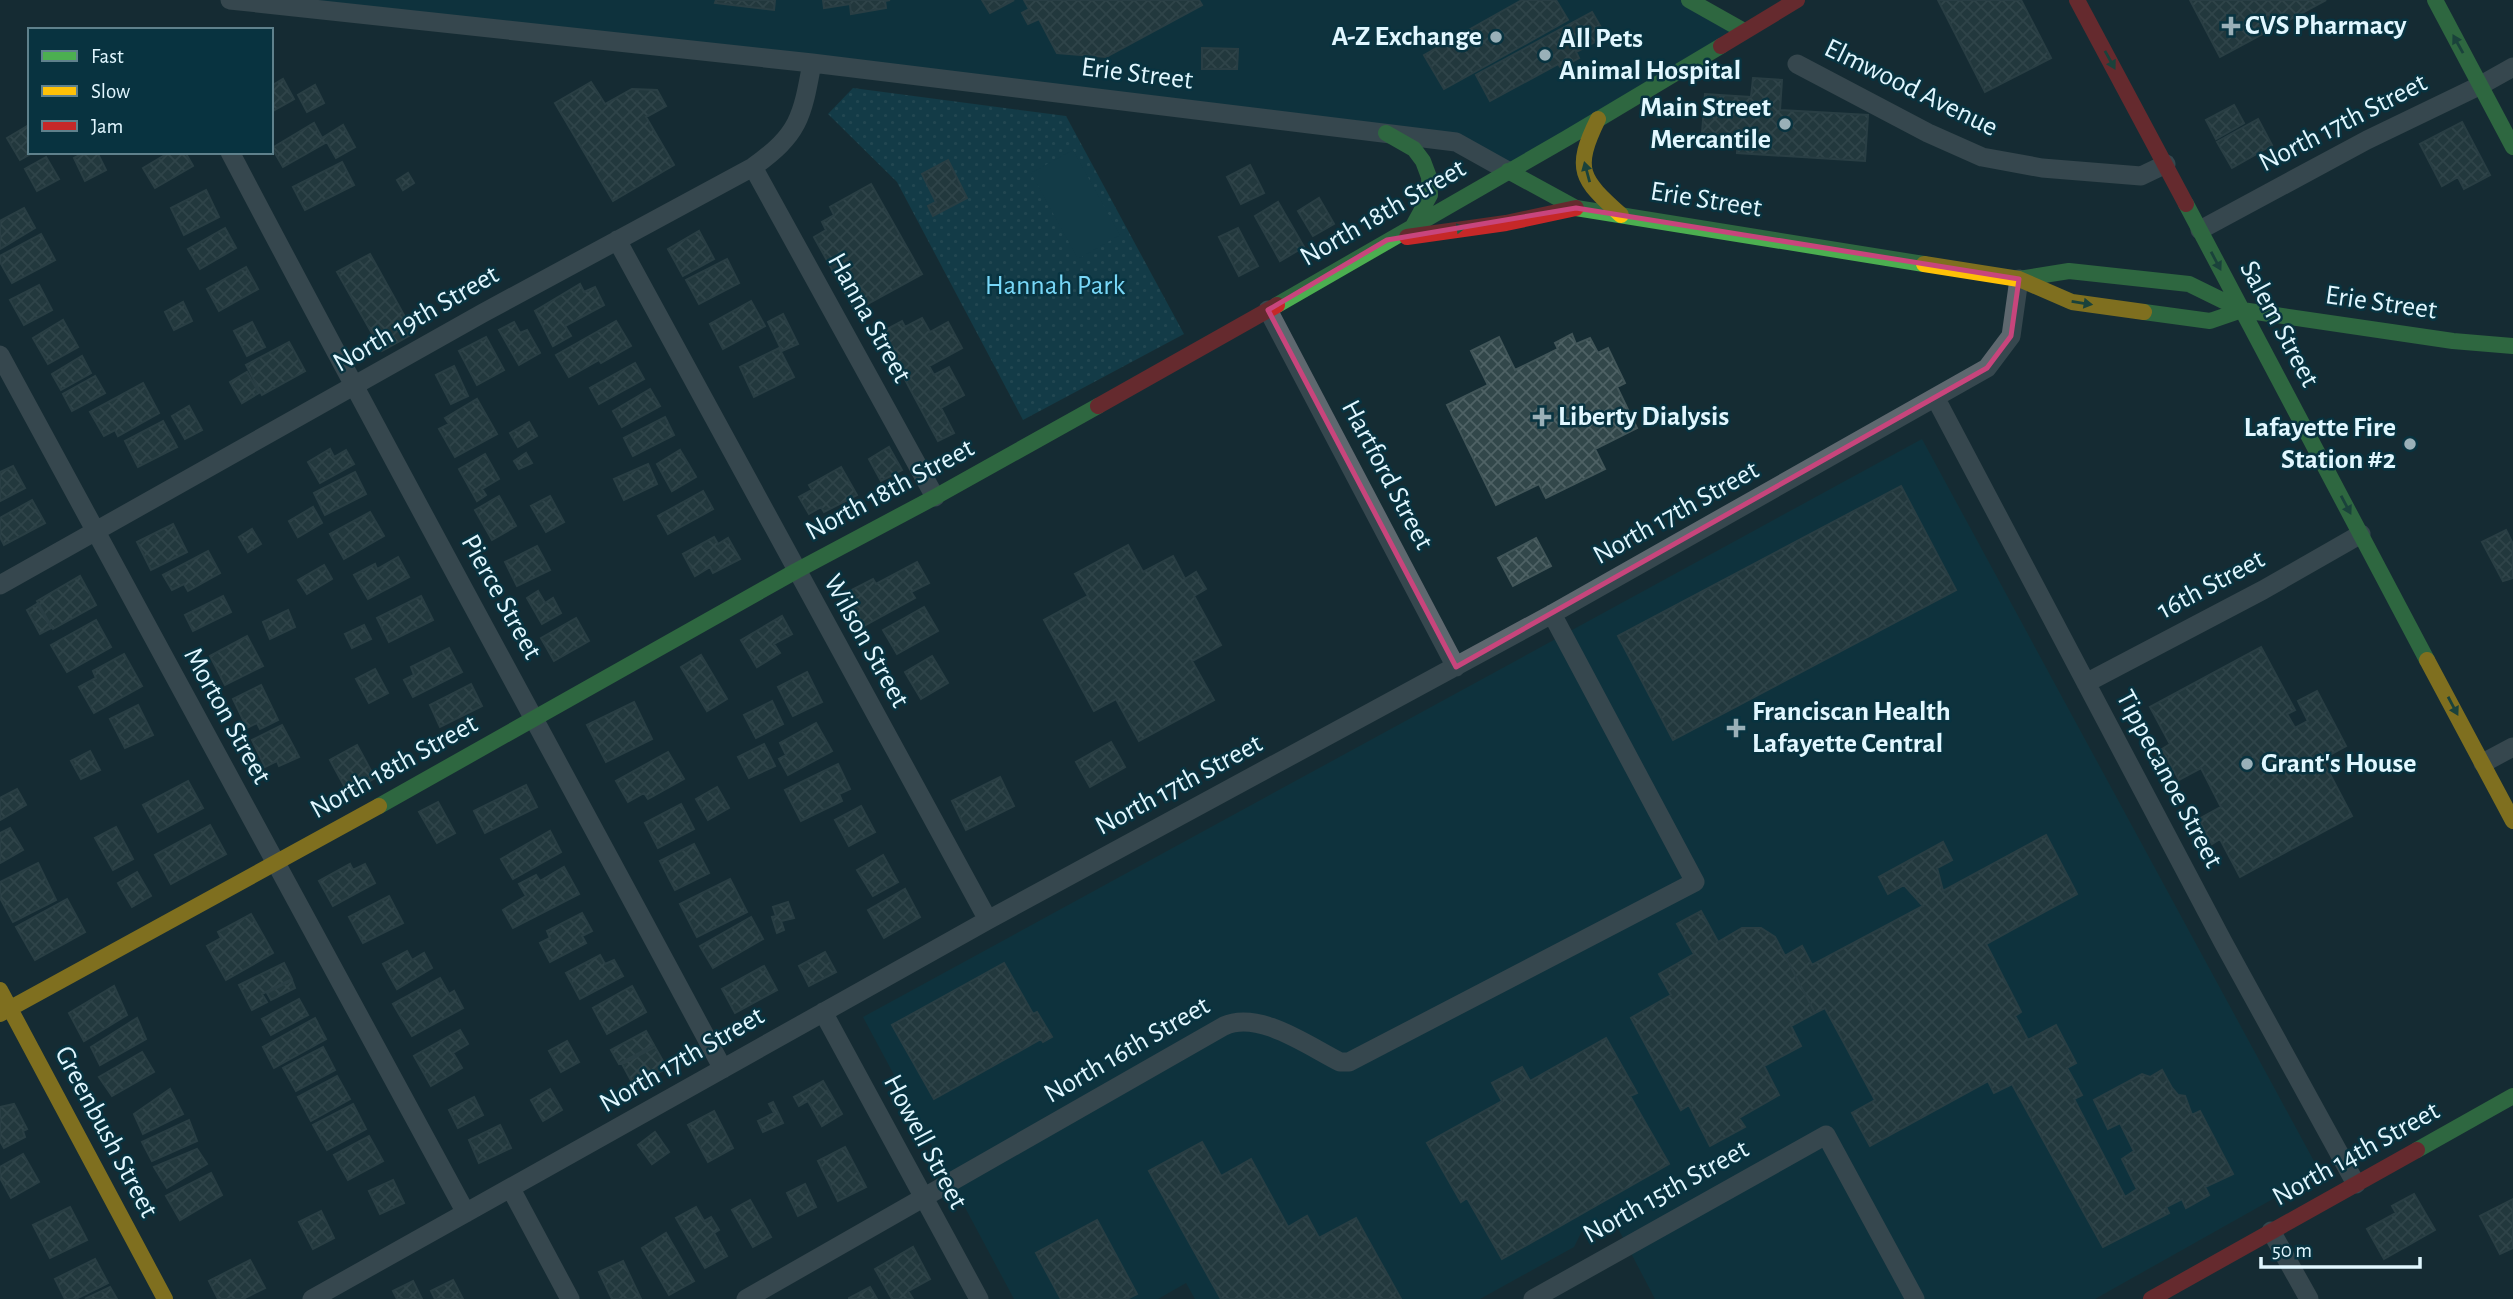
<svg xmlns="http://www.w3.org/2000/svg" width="2513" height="1299" viewBox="0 0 2513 1299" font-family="'Alegreya Sans',sans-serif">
<defs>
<pattern id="park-dots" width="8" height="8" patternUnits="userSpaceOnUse" patternTransform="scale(1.75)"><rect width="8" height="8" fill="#104e5f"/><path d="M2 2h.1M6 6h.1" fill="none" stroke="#326877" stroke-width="1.8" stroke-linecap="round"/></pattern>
<pattern id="building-cross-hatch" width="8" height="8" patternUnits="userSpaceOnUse" patternTransform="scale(1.75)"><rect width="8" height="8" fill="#32474a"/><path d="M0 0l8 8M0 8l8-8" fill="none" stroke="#4f6265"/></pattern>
</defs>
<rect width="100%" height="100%" fill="#152c33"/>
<path fill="#063b49" d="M230,0H1689L1744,31L1508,171L1456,142Z
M1922,439L2315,1163L2310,1178L2095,1299H1655L1611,1215L1582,1231L1574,1247L1480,1299H1195L1186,1283L1158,1299H1014L863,1017Z"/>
<path fill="url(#park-dots)" d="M853,88L1066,116L1184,334L1023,420L897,182L828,114Z"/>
<path fill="#104e5f" d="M1073,150L1120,235L1078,259L1031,173Z"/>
<path fill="url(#building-cross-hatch)" stroke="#425659" stroke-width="2" d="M716,0H775L774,10L715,3Z
M823,0H890L885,1L886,8L851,14L850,4L824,8Z
M982,0H1014L990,13Z
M1024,0H1199L1202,5L1106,57L1057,53L1039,19L1028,24L1022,13L1029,9Z
M1522,0H1556L1568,20L1444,89L1424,55Z
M1938,0H2021L2051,58L1985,92Z
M2190,0H2326L2220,57Z
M1592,12L1606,36L1576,52L1579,58L1561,68L1558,64L1490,101L1476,75Z
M1202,48L1238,49L1237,69H1202Z
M1753,78L1782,80L1780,110L1868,115L1865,161L1737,153L1738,136L1702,133L1705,94L1751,97Z
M283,79L294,99L271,112V86Z
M591,82L605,104L632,89L657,90L666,106L646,117L674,165L613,201L555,103Z
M315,85L324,103L307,112L298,95Z
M2234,105L2244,123L2216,139L2206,120Z
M2258,119L2272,145L2232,168L2217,142Z
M2462,122L2490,175L2464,189L2458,177L2442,186L2420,144Z
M314,123L322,138L343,125L355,147L336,158L327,142L283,167L272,148Z
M29,125L30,152H34L20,160L7,138Z
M85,152H97L106,170L85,181L74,158Z
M170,152H185L193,166L155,188L143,168Z
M46,157L59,179L37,191L25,169Z
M948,160L967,198L933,216L928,206L936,202L922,174Z
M342,162L354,185L305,210L293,187Z
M1250,165L1264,193L1241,204L1227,177Z
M408,173L414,183L403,190L397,180Z
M871,184L922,274L855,311L814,237L826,230L822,222L834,215L830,207Z
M206,190L219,217L184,235L171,208Z
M1319,198L1334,224L1313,236L1298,211Z
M1278,202L1304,247L1280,261L1255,216Z
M24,208L35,228L0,249V221Z
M225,228L236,248L200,269L188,249Z
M1238,228L1258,266L1239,276L1219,237Z
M699,231L714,259L683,276L668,249Z
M41,234L55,260L12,283L0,262V256Z
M370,254L414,333L382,351L337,272Z
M727,259L739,283L699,304L686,280Z
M246,267L258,289L219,311L207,289Z
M580,284L584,292L595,287L604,305L565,326L571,336L553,346L535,311Z
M39,285L52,310L24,325L10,300Z
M751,301L765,326L723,349L710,324Z
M183,302L192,321L174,330L165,312Z
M783,314L798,344L782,351L768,322Z
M922,318L930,332L948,322L962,348L929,366L934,375L949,367L964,395L941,408L954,433L938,441L880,333L902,321L905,327Z
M63,320L78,347L48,364L33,338Z
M616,321L631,346L601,363L599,360L569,377L556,355Z
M252,322L265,347L247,356L234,331Z
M514,322L520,333L527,330L540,353L519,365L499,330Z
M1572,334L1576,344L1590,338L1598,353L1608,348L1625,383L1617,387L1637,428L1595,449L1605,469L1546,498L1539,484L1496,505L1447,405L1488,385L1471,351L1499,337L1515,370L1558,349L1555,343Z
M486,337L504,370L477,385L459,351Z
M289,342L305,371L262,395L246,365Z
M779,348L794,377L754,397L740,367Z
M82,356L91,373L61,390L52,374Z
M635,363L644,379L599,404L590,388Z
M454,366L468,396L451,404L436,375Z
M247,372L259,393L242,403L230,382Z
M95,376L105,393L72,411L63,394Z
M143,383L159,413L118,436L115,430L104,436L90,412Z
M650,389L660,406L622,427L613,411Z
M477,399L497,434L455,457L439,429L449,424L445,418Z
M189,406L202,430L185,439L172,416Z
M665,417L674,435L633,456L624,438Z
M163,421L177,447L138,467L125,441Z
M529,422L537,436L518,447L510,433Z
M889,447L902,470L881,481L869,459Z
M330,449L334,457L346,450L354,464L320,483L308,462Z
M680,450L696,477L672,491L657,464Z
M526,453L532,463L519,469L514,461Z
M485,454L499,479L482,489L486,495L477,501L459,469Z
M648,464L657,484L624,500L614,479Z
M13,466L25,488L0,501V472Z
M841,467L857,495L824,512L821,507L809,514L799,497L812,490L809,485Z
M355,472L366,494L325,515L314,493Z
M1901,486L1956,590L1673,740L1618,636Z
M703,491L713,509L668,534L658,516Z
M499,496L516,526L492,540L475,510Z
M550,496L564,522L546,532L531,506Z
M32,500L45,523L4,545L0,537V518Z
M313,507L322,523L298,537L289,521Z
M370,512L384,536L344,559L330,534Z
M173,524L187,552L151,570L137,542Z
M252,529L261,544L248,552L239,537Z
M2506,530L2513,544V578L2503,581L2482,542Z
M714,537L718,544L728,538L740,559L713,573L710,567L695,576L683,554Z
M1536,538L1551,566L1513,586L1498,558Z
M1128,545L1143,572L1173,556L1185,579L1196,572L1206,589L1194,596L1221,645L1192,661L1214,700L1139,741L1116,699L1094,711L1044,620L1088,596L1075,574Z
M537,546L550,570L517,586L505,562Z
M208,551L220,573L188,591L184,584L172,590L163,575Z
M398,557L409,577L368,599L354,575L375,564L377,569Z
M917,562L929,583L911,592L915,598L864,626L846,593L873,579L876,584Z
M324,565L332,579L307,594L298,580Z
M80,576L96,605L53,629L37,601Z
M538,591L545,603L553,598L561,613L542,624L527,598Z
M223,596L231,612L193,631L185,615Z
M421,596L433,620L389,642L377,618Z
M37,604L51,628L40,634L27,610Z
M924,607L938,631L897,654L883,630Z
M288,610L295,627L270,639L263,622Z
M782,616L792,634L774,644L780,653L757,667L741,640Z
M576,618L589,641L554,661L541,638Z
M96,620L111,647L67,672L51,645Z
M364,625L371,639L352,648L345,634Z
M247,636L263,666L225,685L210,656Z
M2261,647L2295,710L2287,714L2295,728L2308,721L2298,701L2317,691L2346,746L2322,759L2352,816L2240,877L2220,839L2212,844L2199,819L2221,807L2201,768L2179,780L2162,749L2170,744L2150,707Z
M449,648L462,672L413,697L404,680L414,675L411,667Z
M124,654L142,686L94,713L79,687L96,678L93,671Z
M701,655L727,699L707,711L681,667Z
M932,656L948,683L921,699L905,672Z
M375,669L388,693L369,703L356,679Z
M807,672L822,702L793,716L778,687Z
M471,684L482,706L440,727L430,705Z
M261,685L278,720L260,729L257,723L247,728L233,699Z
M772,701L783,724L756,738L744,715Z
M634,702L652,739L606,762L587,725Z
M138,705L153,735L125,748L110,719Z
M816,723L832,751L788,775L779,759L786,755L780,743Z
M282,725L299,757L279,766L277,761L265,767L252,740Z
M1111,742L1125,767L1090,787L1076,762Z
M764,744L775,766L749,778L738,757Z
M357,745L375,778L348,793L330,760Z
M90,751L100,770L81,779L71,761Z
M668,752L684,779L648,799L644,793L628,802L616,781Z
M838,764L850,789L839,794L842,801L801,821L785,790Z
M1000,777L1014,806L966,830L952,801Z
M188,781L203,808L158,832L143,805Z
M526,785L537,807L485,833L474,811Z
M717,787L729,808L708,820L696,799Z
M17,789L26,805L0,820V798Z
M438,802L455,833L437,843L419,812Z
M681,804L694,829L658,848L645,823Z
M861,806L875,832L849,846L835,820Z
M210,825L226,854L171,884L155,855Z
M116,827L133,859L113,870L95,838Z
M10,828L23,850L0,863V833Z
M550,831L561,852L513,879L501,859Z
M2046,835L2077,894L1986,944L2021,1012L2015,1016L2028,1040L2056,1025L2076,1063L2067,1068L2082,1095L2074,1099L2125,1197L2137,1189L2122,1159L2134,1151L2120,1123L2108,1129L2094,1100L2142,1074L2150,1077L2162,1070L2172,1088L2178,1095L2185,1096L2192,1115L2200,1111L2233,1174L2205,1187L2209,1195L2186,1208L2182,1199L2166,1207L2169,1213L2103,1247L2012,1084L1994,1093L1988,1081L1870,1146L1852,1113L1875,1100L1825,1008L1815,1013L1785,956L1802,946L1812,965L1923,906L1904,885L1888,894L1879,877L1943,842L1952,860L1937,868L1943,891Z
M694,844L709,873L675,890L660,861Z
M883,855L898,882L873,896L857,870Z
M38,863L56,900L13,922L0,898V882Z
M350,864L353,870L365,864L375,883L333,906L319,881Z
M564,867L579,894L513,928L503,910L526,896L519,884L536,875L540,881Z
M137,872L151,896L132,907L118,883Z
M730,879L747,912L697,937L680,904Z
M905,889L920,917L884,938L868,910Z
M389,896L403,923L363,943L349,917Z
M67,899L85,932L35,960L16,927Z
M788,902L794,918L781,921L784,930L777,933L772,917L776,916L773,907Z
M1701,911L1718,942L1742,928H1761L1775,937L1815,1013L1791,1026L1801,1046L1764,1066L1779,1095L1739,1118L1745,1127L1710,1146L1689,1105L1681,1110L1631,1018L1671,995L1659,974L1694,954L1677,924Z
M582,913L592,931L582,936L586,943L550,962L540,943L550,938L547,931Z
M251,914L273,953L226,980L207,946L221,938L218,932Z
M751,917L763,939L713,968L700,946Z
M407,951L412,960L424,953L432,968L397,989L383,964Z
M825,952L836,972L809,986L799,966Z
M600,955L605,964L614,960L623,976L580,999L566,973Z
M284,963L292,979L262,994L267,1002L252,1010L239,985Z
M1004,963L1033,1014L1037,1012L1052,1037L1043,1042L1041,1039L934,1099L892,1025Z
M764,966L777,990L735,1013L722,989Z
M440,978L449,994L454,991L463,1008L412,1036L393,1004Z
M292,980L295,988L271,1000L267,993Z
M114,986L127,1015L84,1041L69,1013Z
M632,986L646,1012L607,1034L593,1008Z
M299,999L308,1015L271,1035L262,1019Z
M137,1018L146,1039L100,1065L91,1047Z
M315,1018L326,1039L274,1068L263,1047Z
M460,1030L468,1044L453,1053L462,1068L431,1086L414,1056Z
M646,1031L654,1045L619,1064L611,1050Z
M1606,1038L1637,1093L1630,1096L1669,1164L1502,1259L1467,1198L1461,1202L1427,1143L1502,1101L1492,1083L1522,1067L1530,1081Z
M567,1041L579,1062L561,1072L549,1051Z
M323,1047L335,1070L296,1091L283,1068Z
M655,1047L667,1068L634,1086L622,1064Z
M142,1052L154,1072L112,1096L99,1077Z
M337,1076L350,1099L311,1121L298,1097Z
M823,1081L842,1114L822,1126L808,1101L799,1106L794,1097Z
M170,1089L183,1114L143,1134L134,1114Z
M550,1089L562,1110L543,1121L531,1100Z
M474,1097L483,1115L458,1128L449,1110Z
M773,1102L783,1123L763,1132L758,1121L774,1113L769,1104Z
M14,1104L27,1129L23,1131L25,1137L4,1148L0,1141V1107Z
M353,1104L366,1129L327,1150L313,1125Z
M714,1111L733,1148L708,1162L688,1125Z
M189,1120L197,1141L152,1161L142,1142Z
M500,1125L511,1148L479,1163L469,1140Z
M655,1132L669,1152L652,1164L638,1145Z
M369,1136L383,1161L348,1180L334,1155Z
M1202,1142L1221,1176L1251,1159L1288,1227L1307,1216L1319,1238L1356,1218L1401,1299H1221L1149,1171Z
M845,1147L866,1187L838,1201L818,1161Z
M197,1149L207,1164L167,1188L154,1167Z
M23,1154L39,1182L11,1198L0,1178V1167Z
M211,1173L222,1195L180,1220L166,1196Z
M393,1180L404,1203L380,1214L369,1191Z
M805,1184L816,1207L798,1216L787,1193Z
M2414,1194L2435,1230L2384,1259L2367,1229L2396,1213L2392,1206Z
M2513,1199V1248L2500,1254L2480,1216Z
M750,1200L771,1237L753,1247L732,1210Z
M70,1207L87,1240L50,1258L33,1225Z
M696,1207L704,1221L711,1217L719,1230L714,1233L727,1256L705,1268L676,1218Z
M321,1211L334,1238L313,1249L299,1222Z
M1097,1220L1137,1294L1127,1299H1061L1036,1253Z
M666,1233L694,1281L669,1295L642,1248Z
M913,1247L930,1279L908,1291L913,1299H892L875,1269Z
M95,1259L108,1283L76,1299H65L55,1279Z
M250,1260L265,1288L243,1299H218L209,1281Z
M623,1261L641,1299H612L599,1272Z
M453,1280L463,1299H435L431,1291Z
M413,1281L422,1299H397L393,1291Z
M110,1287L117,1299H85Z
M870,1287L877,1299H849V1298Z"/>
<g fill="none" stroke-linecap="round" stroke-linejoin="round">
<path stroke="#5e686f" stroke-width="19" d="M230,0L812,63L1456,142L1508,171
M1797,64L1928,133L1982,157L2042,168L2141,176L2166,164
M230,152C391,459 559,763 723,1069
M753,167L935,497
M2200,230L2367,140L2481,85L2513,67
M617,240L988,920
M1268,310L1456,667
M0,355L466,1213
M1936,399L2223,942L2356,1184
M0,585L483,313L753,167C799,134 802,118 812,63
M2086,683L2263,590L2361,534
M2483,763L2513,747
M823,1012L979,1299
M511,1189L570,1299
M2271,1231L2309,1299
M312,1299L988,920L1552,614L1987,368L2011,336L2019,279
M746,1299L1224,1026C1259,1010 1308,1046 1340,1062H1349L1695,882L1552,614
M1533,1299L1826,1135L1915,1299"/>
<path stroke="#4caf50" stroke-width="16" d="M1689,0L1744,31
M2435,0L2513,147
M1386,133L1414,149L1423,161L1429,177L1430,195L1413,226
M1508,171L1576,208L1924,264
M2186,204L2427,660
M2019,279L2069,271L2189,284L2242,310L2453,341L2513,346
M1277,305L1567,138L1721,46
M2144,312L2210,321L2242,310
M379,806L796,571L935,497L1098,406
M2417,1150L2513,1096"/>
<path stroke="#ffc107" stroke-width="16" d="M1598,119C1573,170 1581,179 1621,215
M1924,264L2019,279L2072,302L2144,312
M2427,660L2513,821
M0,990L165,1299
M0,1014L379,806"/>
<path stroke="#c62828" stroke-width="16" d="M2077,0L2186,204
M1721,46L1797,0
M1407,237L1506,223L1576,208
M1098,406L1277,305
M2151,1299L2417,1150"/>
</g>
<defs><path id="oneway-solid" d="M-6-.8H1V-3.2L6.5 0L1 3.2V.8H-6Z" transform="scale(1.75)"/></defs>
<g fill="#205e46">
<use href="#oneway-solid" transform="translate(2458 44) rotate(-119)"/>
<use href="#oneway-solid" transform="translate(2110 60) rotate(61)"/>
<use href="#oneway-solid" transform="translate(1587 172) rotate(-105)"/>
<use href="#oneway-solid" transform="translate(1455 229) rotate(-8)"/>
<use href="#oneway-solid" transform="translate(2216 261) rotate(62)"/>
<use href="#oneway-solid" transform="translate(2082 303) rotate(9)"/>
<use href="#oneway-solid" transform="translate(2346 505) rotate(62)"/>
<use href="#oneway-solid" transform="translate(2453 706) rotate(62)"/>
</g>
<path d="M0 0H2513V1299H0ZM1576,208L2019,279L2011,336L1987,368L1456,667L1268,310L1387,240Z" fill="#152c33" fill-opacity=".55" fill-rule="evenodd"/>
<path fill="none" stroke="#c8457c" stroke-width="5" stroke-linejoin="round" d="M1576,208L2019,279L2011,336L1987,368L1456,667L1268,310L1387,240Z"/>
<g fill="#9ab0b8" stroke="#083340" stroke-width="2.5">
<path d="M2227.5 15.5h7v7h7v7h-7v7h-7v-7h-7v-7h7z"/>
<circle cx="1496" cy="37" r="7"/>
<circle cx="1545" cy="55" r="7"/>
<circle cx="1785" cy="124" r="7"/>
<path d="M1538.5 406.5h7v7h7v7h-7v7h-7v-7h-7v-7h7z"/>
<circle cx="2410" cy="444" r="7"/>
<path d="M1732.5 717.5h7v7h7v7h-7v7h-7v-7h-7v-7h7z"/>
<circle cx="2247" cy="764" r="7"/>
</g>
<g text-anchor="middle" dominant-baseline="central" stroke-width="5" stroke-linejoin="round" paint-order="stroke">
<g font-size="28" font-weight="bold" fill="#e1f7ff" stroke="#083340" text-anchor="start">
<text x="2245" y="26">CVS Pharmacy</text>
<text x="1482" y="37" text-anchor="end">A-Z Exchange</text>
<text x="1559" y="39">All Pets<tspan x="1559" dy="32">Animal Hospital</tspan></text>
<text x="1771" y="108" text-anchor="end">Main Street<tspan x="1771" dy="32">Mercantile</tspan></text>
<text x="1558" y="417">Liberty Dialysis</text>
<text x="2396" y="428" text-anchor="end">Lafayette Fire<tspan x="2396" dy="32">Station #2</tspan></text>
<text x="1752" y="712">Franciscan Health<tspan x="1752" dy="32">Lafayette Central</tspan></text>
<text x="2261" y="764">Grant's House</text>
</g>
<g font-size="28" fill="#e1f7ff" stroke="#083340">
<text transform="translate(1137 74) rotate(7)">Erie Street</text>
<text transform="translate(1911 88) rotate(26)">Elmwood Avenue</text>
<text transform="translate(2343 123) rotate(-27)">North 17th Street</text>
<text transform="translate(1706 200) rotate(9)">Erie Street</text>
<text transform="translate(1383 213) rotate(-30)">North 18th Street</text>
<text transform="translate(2381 303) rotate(8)">Erie Street</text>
<text transform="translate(869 318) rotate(61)">Hanna Street</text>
<text transform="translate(416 319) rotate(-30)">North 19th Street</text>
<text transform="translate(2279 324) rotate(62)">Salem Street</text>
<text transform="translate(1387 475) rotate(62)">Hartford Street</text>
<text transform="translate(890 490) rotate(-28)">North 18th Street</text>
<text transform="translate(1676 513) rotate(-29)">North 17th Street</text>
<text transform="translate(2211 585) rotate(-28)">16th Street</text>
<text transform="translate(501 597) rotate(61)">Pierce Street</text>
<text transform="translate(866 641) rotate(61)">Wilson Street</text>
<text transform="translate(227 716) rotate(61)">Morton Street</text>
<text transform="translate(394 767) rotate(-29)">North 18th Street</text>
<text transform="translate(2169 779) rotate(62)">Tippecanoe Street</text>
<text transform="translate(1179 785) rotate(-28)">North 17th Street</text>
<text transform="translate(1127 1050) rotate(-30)">North 16th Street</text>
<text transform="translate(682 1060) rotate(-30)">North 17th Street</text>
<text transform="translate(106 1132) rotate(62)">Greenbush Street</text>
<text transform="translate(925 1142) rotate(62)">Howell Street</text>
<text transform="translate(2356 1154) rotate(-29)">North 14th Street</text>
<text transform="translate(1666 1192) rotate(-29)">North 15th Street</text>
</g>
<g font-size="28" fill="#78d7f7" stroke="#083340">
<text x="1055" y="286">Hannah Park</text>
</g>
</g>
<rect x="28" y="28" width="245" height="126" fill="#083340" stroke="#5f818c" stroke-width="2"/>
<rect x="42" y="51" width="35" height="10" fill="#4caf50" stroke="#5f818c" stroke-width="2"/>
<text x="91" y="63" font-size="21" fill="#e1f7ff">Fast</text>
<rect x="42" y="86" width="35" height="10" fill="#ffc107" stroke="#5f818c" stroke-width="2"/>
<text x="91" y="98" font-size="21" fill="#e1f7ff">Slow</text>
<rect x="42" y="121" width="35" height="10" fill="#c62828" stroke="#5f818c" stroke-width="2"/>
<text x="91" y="133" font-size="21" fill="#e1f7ff">Jam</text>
<path d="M2261 1257v10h159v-10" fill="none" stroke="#e1f7ff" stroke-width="3.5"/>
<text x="2272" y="1257" font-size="21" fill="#e1f7ff" stroke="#083340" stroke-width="5" paint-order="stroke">50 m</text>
</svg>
